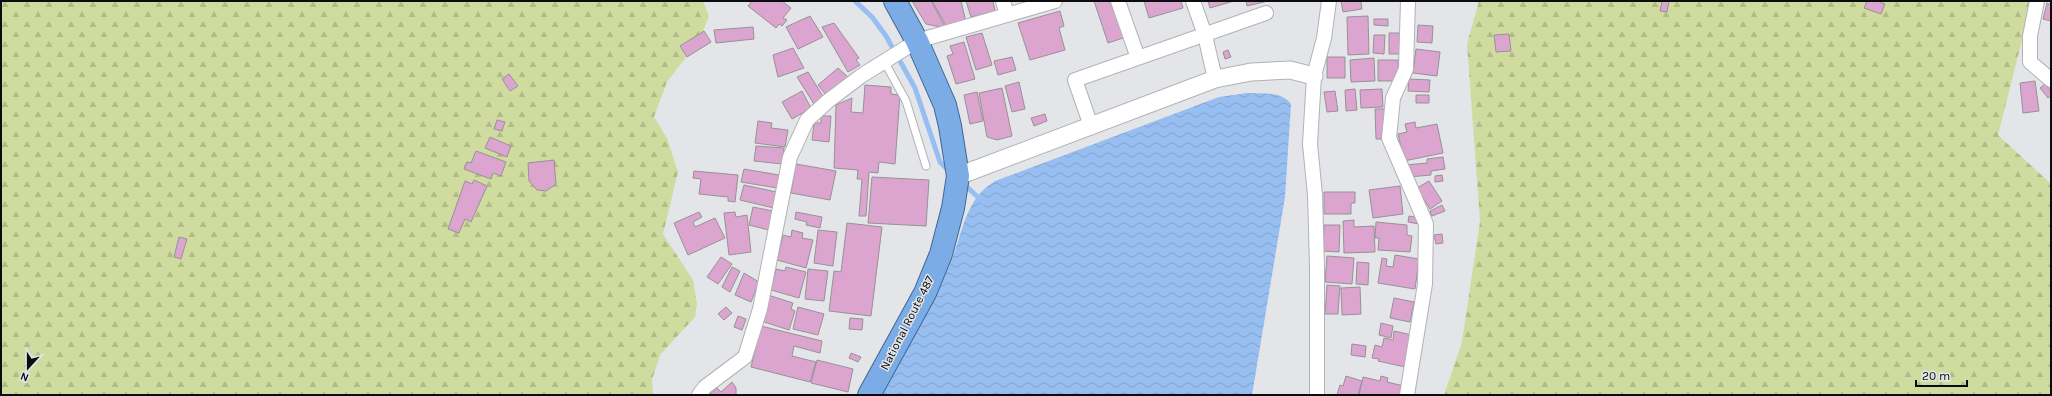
<svg xmlns="http://www.w3.org/2000/svg" width="2052" height="396" viewBox="0 0 2052 396" font-family="Karla,sans-serif">
<defs>
<pattern id="forest-firs" width="22" height="20" patternUnits="userSpaceOnUse"><rect width="22" height="20" fill="#d0dc9f"/><path d="M5 1l3.5 6h-7zM16 11l3.5 6h-7z" fill="#b1bc88"/></pattern>
<pattern id="water-waves" width="16" height="10" patternUnits="userSpaceOnUse"><rect width="16" height="10" fill="#97bef1"/><path d="M0 5q4-4 8 0t8 0" fill="none" stroke="#81a2cd"/></pattern>
</defs>
<rect width="100%" height="100%" fill="#e4e5e9"/>
<path fill="url(#forest-firs)" d="M1,1H703L709,16L700,39L667,82L654,117L667,138L678,172L663,234L693,280L697,304L695,317L660,355L652,380L653,395H1Z
M1479,1H2032L1998,135L2049,182L2051,187V395H1444L1462,342L1480,221L1467,44Z"/>
<path fill="url(#water-waves)" d="M1247,93C1263,94 1281,91 1291,104L1285,197L1252,395H880C902,353 927,311 948,268C963,238 962,201 995,181L1219,97Z"/>
<g fill="none" stroke-linecap="round" stroke-linejoin="round">
<path stroke="#97bef1" stroke-width="5" d="M855,1L872,17L886,36L915,88L940,162L950,172
M964,184L983,202"/>
</g>
<path fill="#dca5cf" stroke="#969295" d="M752,1H782L791,8L783,18L787,20L782,26L779,24L776,28L748,6Z
M912,1H931L946,28L926,24Z
M932,1H961L966,22L947,27Z
M966,1H993L995,11L971,17Z
M1094,1H1114L1126,37L1108,43Z
M1144,1H1181L1183,8L1149,18Z
M1208,1H1234L1210,8Z
M1246,1H1268L1247,6Z
M1341,1H1361L1362,9L1343,12Z
M1662,1H1669L1667,12L1660,11Z
M1867,1H1877L1885,4L1881,14L1864,8Z
M2047,3L2051,5V21L2043,19Z
M1060,11L1064,26L1059,28L1065,50L1030,60L1018,23Z
M810,16L823,37L798,49L786,27Z
M1368,16L1369,54L1348,55L1347,17Z
M1374,19H1388V26L1374,25Z
M834,23L859,58L856,60L860,65L848,72L822,27Z
M1418,25L1433,26L1432,43L1417,42Z
M753,27L754,39L716,43L714,30Z
M704,31L711,42L687,57L680,46Z
M982,33L992,65L976,70L966,37Z
M1389,33H1401V54H1389Z
M1509,34L1511,51L1496,52L1494,35Z
M1374,35H1385L1384,54L1373,53Z
M964,42L975,79L956,84L947,56L953,54L950,46Z
M793,48L804,68L778,77L773,55Z
M1416,49L1440,52L1437,76L1413,73Z
M1228,50L1231,57L1225,59L1223,52Z
M1012,57L1016,70L998,75L994,61Z
M1327,57H1345V78H1327Z
M1374,58L1375,81L1351,82L1350,60Z
M1378,60H1398L1399,81H1378Z
M838,68L849,78L826,95L818,85Z
M808,72L824,98L814,104L797,77Z
M509,74L518,86L510,91L502,79Z
M1409,79L1430,80L1429,92L1408,91Z
M2035,81L2039,111L2023,113L2020,83Z
M1019,82L1025,109L1012,112L1005,86Z
M2045,84L2051,91V96L2048,98L2040,88Z
M865,85L891,87V94L900,95L895,164L879,162L878,173L869,172L866,216H859L862,179H857L858,170L834,168L836,105L852,98L851,112L863,113Z
M1002,88L1012,136L997,140L987,137L979,93Z
M1355,89L1357,110L1346,111L1345,90Z
M1382,89L1383,107L1361,108L1360,90Z
M802,91L811,108L792,119L782,102Z
M1335,91L1338,111L1327,112L1324,92Z
M977,92L983,121L970,124L964,95Z
M1416,95H1429V103H1416Z
M1375,109H1387V139H1376Z
M1045,114L1047,121L1034,126L1031,118Z
M821,116H831L829,142L812,140L814,123H821Z
M497,120L505,122L502,131L494,129Z
M758,121L772,123L771,128L788,130L785,147L755,143Z
M1415,122L1416,128L1437,124L1443,153L1404,161L1398,134L1407,132L1405,124Z
M490,137L511,146L507,157L485,148Z
M756,146L784,148L782,164L754,161Z
M476,151L506,162L501,176L493,173L491,179L464,169L467,162L471,163Z
M1443,157L1445,169L1431,171V175L1408,177L1406,165L1427,163V159Z
M554,160L556,184L546,191L537,190L529,181L528,163Z
M796,164L836,171L830,200L791,193Z
M744,169L779,175L777,188L741,182Z
M694,171L738,175L735,202L728,201V197L699,194L701,179L693,178Z
M1442,175L1443,181L1435,182V176Z
M872,177L929,180L926,226L868,223Z
M474,180L487,186L471,222L465,219L459,233L448,229L465,181L472,184Z
M1429,181L1442,201L1430,209L1417,188Z
M744,185L777,192L774,208L740,200Z
M1400,186L1403,214L1373,218L1369,190Z
M1324,192H1355V203H1351V214H1324Z
M1442,205L1445,211L1432,216L1430,211Z
M753,207L773,211L769,230L749,225Z
M699,212L702,217L693,222L695,227L715,218L725,238L688,255L674,223Z
M735,212L736,217L747,215L751,252L729,255L724,213Z
M796,212L822,217L820,228L806,225L807,222L795,219Z
M1409,216L1420,218L1419,224L1408,222Z
M1354,220V227L1374,226L1375,252L1344,253L1343,221Z
M1376,222L1407,225V235L1412,236L1410,252L1378,250L1379,238H1375Z
M847,223L882,227L871,316L829,311L834,271L841,272Z
M1324,225H1340L1339,252L1323,251Z
M792,230L803,233L802,238L813,240L806,268L777,260L783,235L791,237Z
M818,230L837,232L833,266L814,263Z
M1442,234L1443,243L1436,244L1434,235Z
M179,237L187,239L181,259L174,257Z
M1395,255L1419,259L1415,289L1378,283L1382,258L1387,259L1386,266L1393,267Z
M1327,256L1354,258L1352,284L1325,282Z
M721,257L732,264L718,284L707,277Z
M1357,262L1369,263L1368,285L1356,284Z
M732,267L740,271L730,292L722,287Z
M786,267L806,272L799,298L771,290L776,269L785,271Z
M808,269L828,271L824,301L805,299Z
M744,273L759,282L751,302L735,295Z
M1327,285L1340,286L1338,314H1325Z
M1360,287L1361,314L1342,315L1341,288Z
M768,295L793,303L791,309L795,311L789,330L761,321Z
M1394,298L1414,302L1410,322L1390,318Z
M726,307L732,313L724,320L718,314Z
M798,307L824,314L818,335L793,329Z
M738,316L746,319L742,330L734,327Z
M850,318L863,319L862,330L849,329Z
M1381,323L1393,326L1391,338L1379,335Z
M761,326L822,341L820,353L794,346L792,356L816,362L810,382L751,367Z
M1394,331L1412,335L1405,367L1378,361L1379,359L1372,358L1375,345L1382,347L1384,338L1393,340Z
M1352,344L1366,346L1365,357L1351,355Z
M851,353L861,357L858,362L849,358Z
M817,360L853,369L848,392L811,383Z
M1346,376L1362,381L1358,395H1337L1340,385L1343,386Z
M1381,376L1388,378L1387,382L1404,386L1402,395H1359L1363,377L1380,381Z
M732,382L736,388V395H709L717,388L721,392Z"/>
<g fill="none" stroke-linecap="round" stroke-linejoin="round">
<g stroke="#b1b2b5" stroke-width="9">
<path id="service" d="M884,61L906,101L926,166"/>
</g>
<g stroke="#b1b2b5" stroke-width="16">
<path id="minor" d="M1003,1L1007,15
M1118,1L1138,58
M1193,1L1205,35L1215,79
M2037,1L2030,36V62L2051,80
M1091,126L1075,80L1266,13
M699,395L705,387L745,357L760,309L790,157L807,120L828,101L861,76L917,41L1055,1
M1317,395V267L1315,195L1310,144L1314,76L1324,38L1329,1
M1407,395L1425,284L1426,224L1389,138L1393,98L1406,69L1408,1"/>
</g>
<g stroke="#b1b2b5" stroke-width="19">
<path id="tertiary" d="M958,176L1215,79L1251,72L1290,70L1314,76"/>
</g>
<g stroke="#3e6796" stroke-width="24">
<path id="trunk" d="M869,395L925,293L941,254L953,208L958,176L950,126L945,105L917,41L895,1"/>
</g>
<use href="#service" stroke="#fff" stroke-width="7"/>
<use href="#minor" stroke="#fff" stroke-width="14"/>
<use href="#tertiary" stroke="#fff" stroke-width="17"/>
<use href="#trunk" stroke="#7bace6" stroke-width="22"/>
</g>
<g text-anchor="middle" dominant-baseline="central" stroke-width="3" stroke-linejoin="round" paint-order="stroke">
<g font-size="12" fill="#0b0c0d" stroke="#e4e5e9">
<text transform="translate(907 323) rotate(-63)">National Route 487</text>
</g>
</g>
<rect width="2052" height="396" fill="none" stroke="#0b0c0d" stroke-width="4"/>
<g transform="translate(28 368) rotate(201)" stroke="#e4e5e9" stroke-width="3" paint-order="stroke">
<path d="M0-3L7 15L0 10L-7 15Z" fill="#0b0c0d"/>
<text y="-6" font-size="11" font-weight="bold" text-anchor="middle" fill="#0b0c0d">N</text>
</g>
<path d="M1916 380v6h51v-6" fill="none" stroke="#0b0c0d" stroke-width="2"/>
<text x="1922" y="380" font-size="12" fill="#0b0c0d" stroke="#e4e5e9" stroke-width="3" paint-order="stroke">20 m</text>
</svg>
